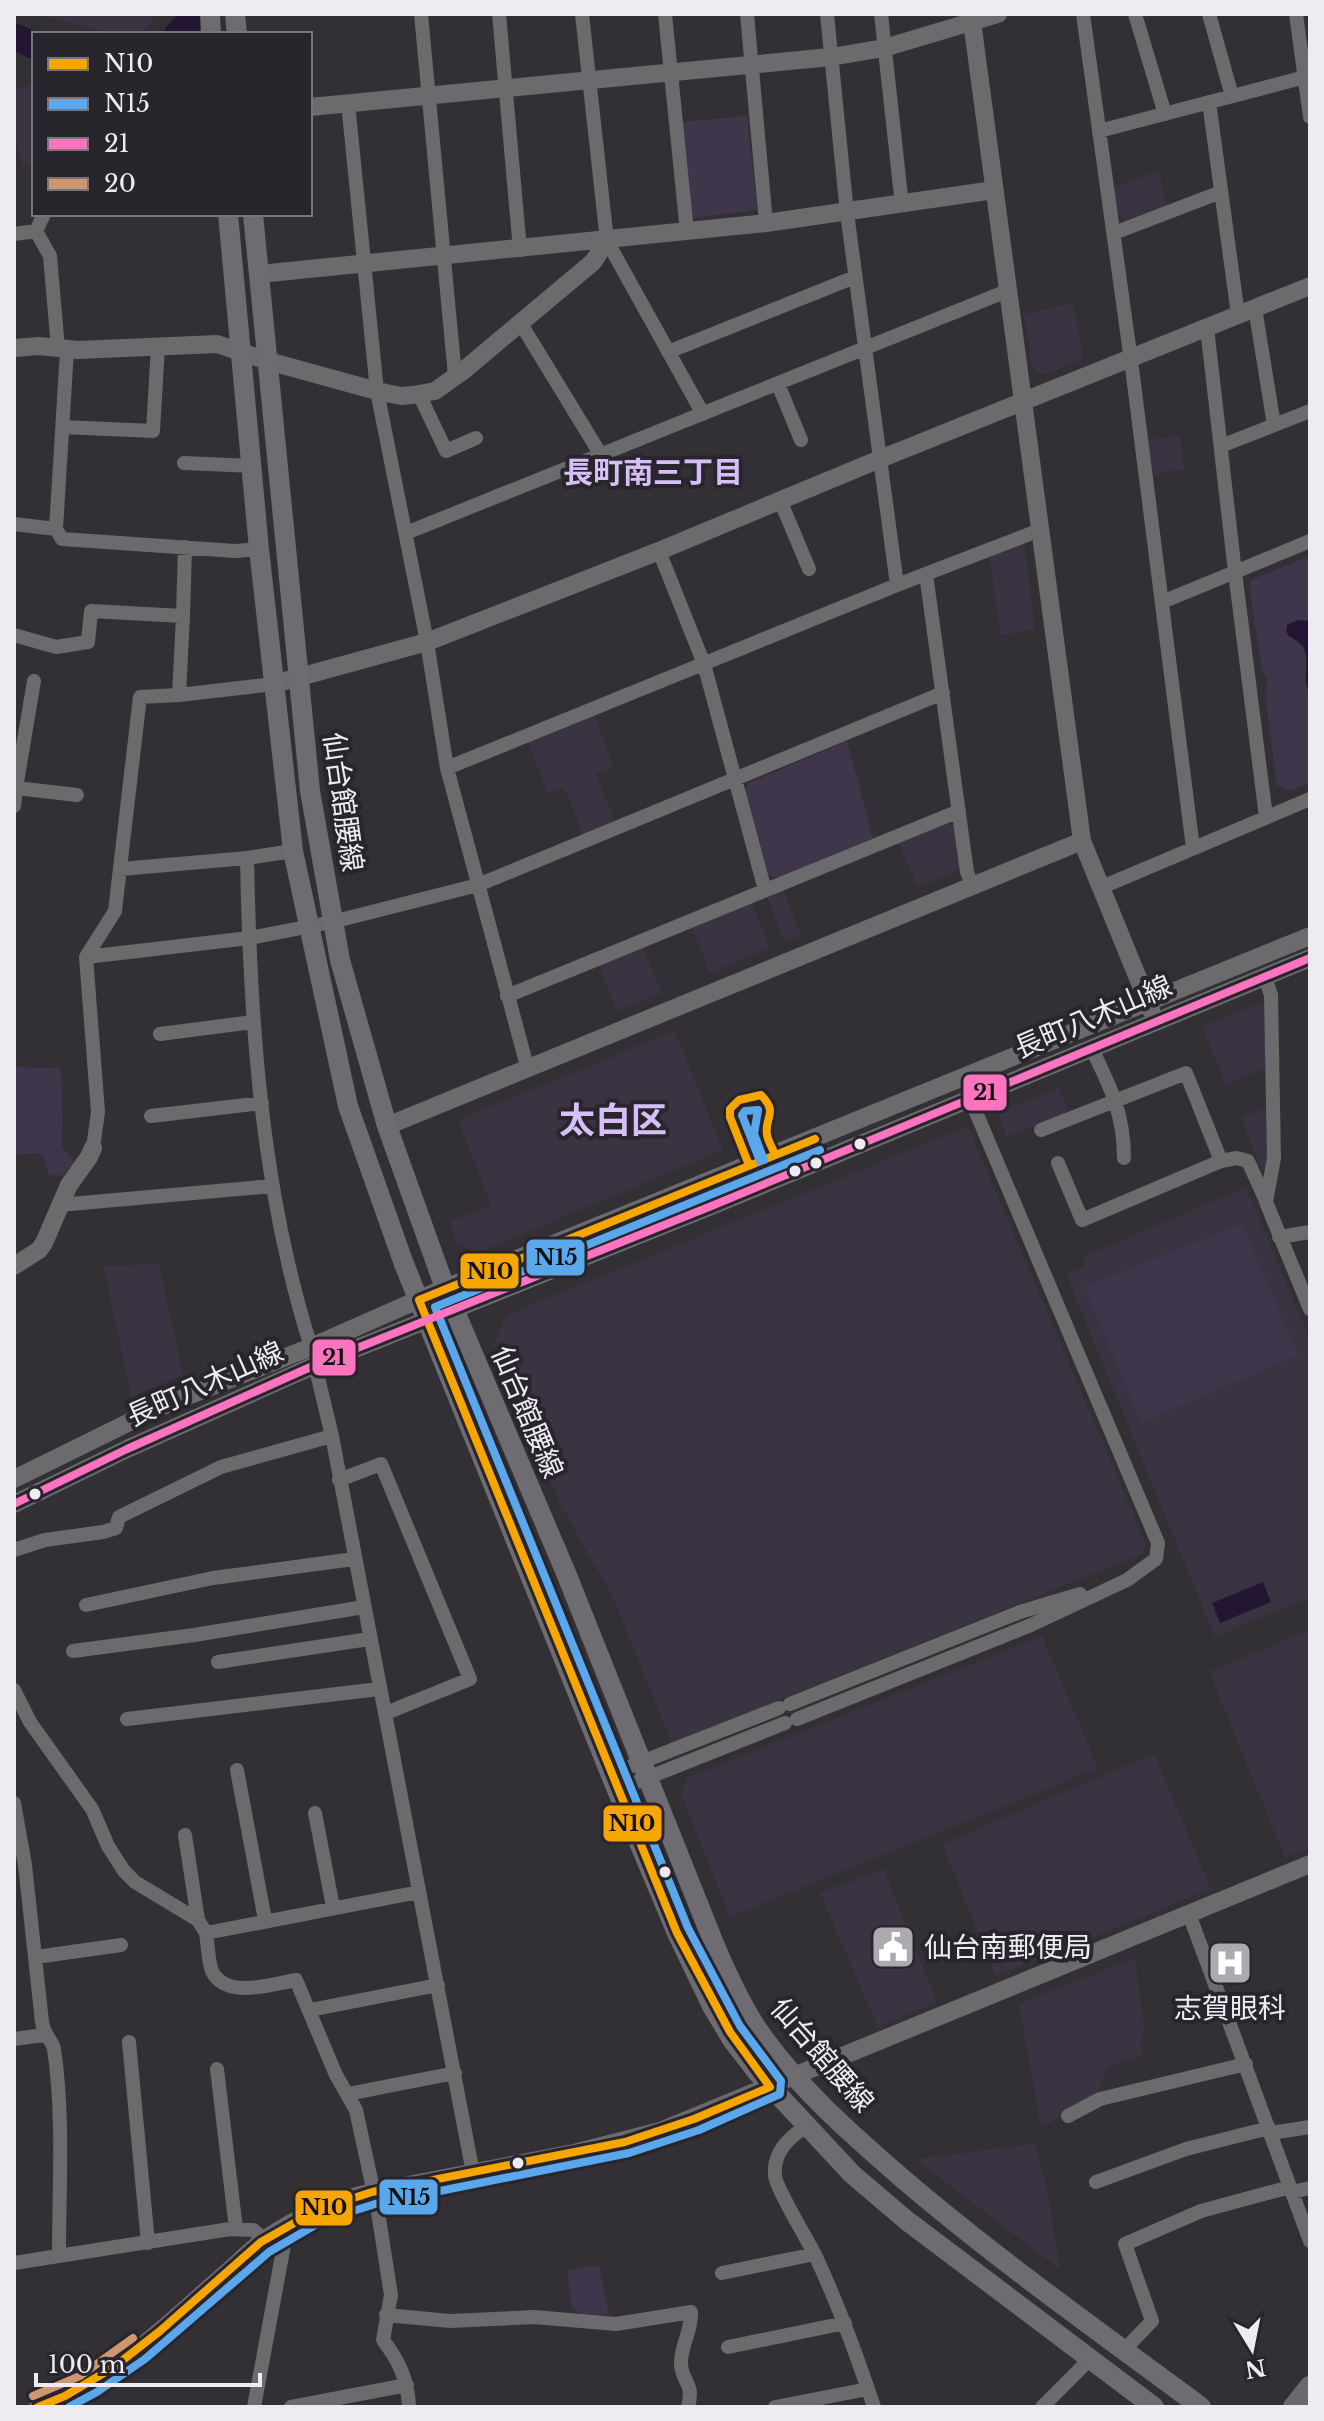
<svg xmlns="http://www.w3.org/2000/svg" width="1324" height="2421" viewBox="0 0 1324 2421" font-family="'Libre Baskerville','Noto Sans JP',serif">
<rect width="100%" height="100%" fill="#323035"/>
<path fill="#3a3442" d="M36,14H153V20L145,29L137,34H116Z
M34,85V164L22,166L14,128V90Z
M1159,170L1166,206L1125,220L1117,213L1112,188Z
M1073,303L1083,358L1046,374L1036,372L1032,365L1024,314Z
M1180,436L1184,469L1153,474L1148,440Z
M1024,541L1035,629L1001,635L989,555Z
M594,715L614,766L596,774L615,821L583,834L564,788L548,793L528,742Z
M947,823L955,826L961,869L918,887L898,842Z
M783,890L801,935L784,942L767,897Z
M752,903L770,948L710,973L692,928Z
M643,948L662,993L617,1011L599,966Z
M1265,1001L1266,1068L1226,1084L1202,1027Z
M675,1031L723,1150L480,1252L457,1243L450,1221L491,1205L458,1120Z
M1059,1088L1069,1113L1007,1137L997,1112Z
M1268,1107L1269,1167L1262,1170L1241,1118Z
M968,1126L1146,1544L1144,1553L672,1743L613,1598L560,1503L495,1340L507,1315Z
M1246,1187L1310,1340V1597L1215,1637L1066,1274L1086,1266L1083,1257Z
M159,1263L183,1375L131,1397L104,1267Z
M1310,1630V1848L1285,1858L1209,1671Z
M1042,1636L1098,1768L730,1917L681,1793L687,1778Z
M1154,1754L1211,1889L996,1976L942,1844Z
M883,1869L937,2002L878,2027L820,1893Z
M1135,1958L1145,2029L1140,2042L1143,2054L1108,2068L1097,2093L1041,2128L1019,2004Z
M1034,2144L1046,2183L1060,2269L915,2159Z"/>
<path fill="#40364c" d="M747,116L757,210L692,218L681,122Z
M1310,556V621L1290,622L1286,633C1323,658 1295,669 1310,693V783L1290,791L1277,785L1265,693L1268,681L1262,670L1249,585L1251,580Z
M847,741L873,838L776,878L769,875L745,791L747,784Z
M14,1067L60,1068C63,1092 63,1120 62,1144L63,1150L75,1162L61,1176L48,1175L46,1161L39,1153L14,1155Z
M1242,1224L1298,1355L1141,1423L1085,1287Z
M599,2265L609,2315L580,2314L572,2309L567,2271Z"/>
<path fill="#231633" d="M1298,620L1310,621V693C1301,680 1311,663 1304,648C1298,636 1284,641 1287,625Z
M1263,1582L1271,1602L1220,1623L1212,1603Z"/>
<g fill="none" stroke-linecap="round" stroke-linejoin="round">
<path stroke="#231633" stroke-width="26" d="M177,34L197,14
M14,36L34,46"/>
<path stroke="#6b6a6c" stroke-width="14" d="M421,14L455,376
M499,14L520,250
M582,14L607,241L703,414
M665,14L687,232
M747,14L766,223
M827,14L847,213L897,585
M881,14L902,205
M1083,14L1132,368L1193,848
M1135,14L1165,114
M1209,14L1232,96
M1296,14L1310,117
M1209,102L1238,315
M348,103L377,391L427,642L447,768L528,1070
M1099,131L1305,77
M44,214L36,231L50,256L58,348
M1114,233L1221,192
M14,234L36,231
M1255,308L1274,425
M521,324L601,455
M67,350L56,529L62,539L235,551L259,549
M668,352L855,277
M778,384L801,440
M419,394L446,451L476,438
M63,427L153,431L158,346
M1221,446L1310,411
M184,463L253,466
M780,500L809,569
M14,524L56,529
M406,533L1007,291
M659,551L704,664L765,890
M926,574L967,872L973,887
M1162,602L1235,572L1207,328
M183,616L185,547
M14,635L56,647L88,642L91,611L183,616L179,695
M34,681L16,788L77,795
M447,768L897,585L1040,530
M14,788H16L14,806
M1266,817L1235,572L1310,541
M247,858C250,1022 261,1189 311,1347
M121,869L247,858L293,851
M1102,887L1310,799
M86,957L249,938L332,922L478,885L943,693
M1265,977L1271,995L1274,1158L1266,1202L1310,1309
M507,996L959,811
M160,1034L253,1022
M1092,1049C1111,1088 1124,1115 1124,1158
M151,1116L262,1103
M1041,1130L1186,1073L1221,1161L1082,1220L1058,1163
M93,1148L98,1112L86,957L115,911L140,697L179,695L274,684
M1221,1161L1237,1158L1248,1161L1266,1201
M59,1205L272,1186
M1279,1237L1310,1232
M315,1365L332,1436L473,2173
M339,1480L381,1464L470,1679L386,1713
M14,1550L45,1540L103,1532L116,1528L119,1517L221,1467L332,1436
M86,1605L213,1578L354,1559
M73,1651L194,1635L364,1607
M218,1662L369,1639
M14,1690L30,1722L92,1809L108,1846L124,1871L135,1882L198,1920L206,1933L419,1892
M790,1704L1020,1612L1080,1594
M127,1719L379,1689
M797,1719L1031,1625L1127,1580L1156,1559L1158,1543L970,1098
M237,1770L265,1920
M611,1774L779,1708
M617,1790L785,1723
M14,1803L25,1865L42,2022C44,2037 52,2039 54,2049C64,2116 59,2188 59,2256
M315,1813L333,1907
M185,1835L198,1920
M1189,1914L1310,2241
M206,1933C208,1944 208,1961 212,1971C226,2000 272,1984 296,1980L336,2075L356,2110L378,2212L391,2295L383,2340C399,2361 408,2380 409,2407
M36,1957L121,1945
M310,2010L438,1985
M14,2039L44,2035
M129,2042L148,2243
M217,2069L236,2229
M348,2094L455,2073
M1068,2116L1100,2099L1246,2064
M806,2127C789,2137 773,2153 775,2175C775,2187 809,2242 816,2257C839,2306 857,2356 874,2407
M1271,2133L1310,2127
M1096,2182L1186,2149L1269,2128
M1292,2192L1310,2188
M14,2263L230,2229L253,2230L264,2239
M722,2273L815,2254
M386,2315L450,2321L534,2317L616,2324L691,2312C692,2330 681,2345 681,2363C681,2382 695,2382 688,2407
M728,2347L845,2323
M1124,2350L1152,2321L1125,2244L1201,2211L1290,2187
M254,2407L284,2245L272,2235
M291,2407L407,2385
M775,2407L868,2389
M1042,2407L1090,2359"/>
<path stroke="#6b6a6c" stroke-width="18" d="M971,14L1082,841L1151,1010
M310,107L831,57L884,48L998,14
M259,274L766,223L994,190
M14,348L39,346L78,350L217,344L268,361L377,391L401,396L413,395L435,391L463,371L593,262L607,241
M274,684L427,642L659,551L880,459L1310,286
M387,1126L1082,841
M14,1266L39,1250L44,1243L69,1185L89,1157L93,1148
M14,1479L158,1408L311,1347L445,1288L1310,936
M14,1504L127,1449L315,1365L709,1207L1310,958
M38,2407C112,2381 167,2324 225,2274C239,2262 252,2248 267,2238C299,2216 334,2201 372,2192L574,2153L660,2131L1310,1864"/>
<path stroke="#6e6c70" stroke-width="20" d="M210,14L211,34
M235,14L237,34
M228,214L259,549L293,851L348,1106L404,1264L617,1790L677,1933L712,2006L733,2041L757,2072L852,2174L906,2220L1154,2407
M253,214L310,791L340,960L387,1126L445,1288L566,1573L715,1946C727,1974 739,2001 756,2027C795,2085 850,2133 903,2179C998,2260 1101,2333 1201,2407"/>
<path stroke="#6a696d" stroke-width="22" d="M1294,2407L1310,2387"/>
<g stroke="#28252d" stroke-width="14">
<path id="bus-1" d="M749,1165L730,1117V1109L739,1100L761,1095C779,1113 764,1117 767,1135C768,1141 773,1149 775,1155
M38,2407L65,2396L114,2367L160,2331L261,2242L317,2210L372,2192L625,2142L694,2119L770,2087L730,2032L677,1933L419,1300L815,1139"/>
</g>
<g stroke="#28252d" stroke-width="14">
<path id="bus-2" d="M760,1161L742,1115L745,1111L758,1110L754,1134L764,1160
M69,2407L97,2392L145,2359L269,2252L322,2221L375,2204L629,2153L699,2130L780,2094L781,2081L740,2026L688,1928L435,1307L820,1150"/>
</g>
<g stroke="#28252d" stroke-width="14">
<path id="bus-3" d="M14,1504L127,1449L315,1365L709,1207L1310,958"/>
</g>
<g stroke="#28252d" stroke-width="14">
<path id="bus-4" d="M33,2396L80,2376L133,2338"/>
</g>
<use href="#bus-1" stroke="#f7a600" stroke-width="8"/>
<use href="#bus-2" stroke="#5aa8eb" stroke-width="8"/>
<use href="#bus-3" stroke="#fc73be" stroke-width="8"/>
<use href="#bus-4" stroke="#cd976f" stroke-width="8"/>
</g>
<defs>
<g id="civic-square" transform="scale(2.3)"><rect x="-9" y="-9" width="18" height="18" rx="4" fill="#acaab0" stroke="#28252d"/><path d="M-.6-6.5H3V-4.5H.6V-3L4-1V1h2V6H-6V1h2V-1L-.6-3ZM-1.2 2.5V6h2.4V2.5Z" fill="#fff"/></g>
<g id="hospital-square" transform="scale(2.3)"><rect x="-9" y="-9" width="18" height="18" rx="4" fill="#acaab0" stroke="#28252d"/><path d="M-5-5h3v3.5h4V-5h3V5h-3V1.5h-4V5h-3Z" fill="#fff"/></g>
</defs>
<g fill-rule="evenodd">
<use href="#civic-square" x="893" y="1947"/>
<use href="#hospital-square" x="1230" y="1963"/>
</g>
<g fill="#eeecf2" stroke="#28252d" stroke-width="3">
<circle cx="860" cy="1144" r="7"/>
<circle cx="816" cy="1163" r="7"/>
<circle cx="795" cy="1171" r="7"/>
<circle cx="35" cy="1494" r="7"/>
<circle cx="665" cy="1872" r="7"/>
<circle cx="518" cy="2163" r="7"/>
</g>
<g text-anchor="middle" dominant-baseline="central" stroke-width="8" stroke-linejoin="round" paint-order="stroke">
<g font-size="28" fill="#eeecf2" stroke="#28252d">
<text transform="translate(343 802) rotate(82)">仙台館腰線</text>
<text transform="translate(1093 1017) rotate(-23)">長町八木山線</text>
<text transform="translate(205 1384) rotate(-24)">長町八木山線</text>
<text transform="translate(527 1412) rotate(67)">仙台館腰線</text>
<text transform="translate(822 2055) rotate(49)">仙台館腰線</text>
</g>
<g font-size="28" fill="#eeecf2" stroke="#28252d" text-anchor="start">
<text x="924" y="1947">仙台南郵便局</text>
<text x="1230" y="2008" text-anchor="middle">志賀眼科</text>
</g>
<g font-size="30" font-weight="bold" fill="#d6bff6" stroke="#28252d">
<text x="653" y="472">長町南三丁目</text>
</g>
<g font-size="36" font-weight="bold" fill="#d6bff6" stroke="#28252d">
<text x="613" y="1120">太白区</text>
</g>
</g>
<g stroke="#28252d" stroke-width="3">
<rect x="962" y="1073" width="46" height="39" rx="8" fill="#fc73be"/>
<rect x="525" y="1238" width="61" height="39" rx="8" fill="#5aa8eb"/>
<rect x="459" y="1252" width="61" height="38" rx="8" fill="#f7a600"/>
<rect x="311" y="1338" width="46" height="39" rx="8" fill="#fc73be"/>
<rect x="602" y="1804" width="61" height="39" rx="8" fill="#f7a600"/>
<rect x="378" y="2178" width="61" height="38" rx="8" fill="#5aa8eb"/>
<rect x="294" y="2189" width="60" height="38" rx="8" fill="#f7a600"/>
</g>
<g font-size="22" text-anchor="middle" font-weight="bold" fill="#111">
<text x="985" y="1100">21</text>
<text x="556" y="1265">N15</text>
<text x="490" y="1279">N10</text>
<text x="334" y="1365">21</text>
<text x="632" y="1831">N10</text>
<text x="409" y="2205">N15</text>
<text x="324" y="2215">N10</text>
</g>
<rect width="1324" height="2421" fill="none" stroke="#eeecf2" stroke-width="32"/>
<rect x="32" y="32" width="280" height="184" fill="#28252d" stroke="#77757c" stroke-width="2"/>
<rect x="48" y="58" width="40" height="12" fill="#f7a600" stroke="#77757c" stroke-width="2"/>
<text x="104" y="72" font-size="24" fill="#eeecf2">N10</text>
<rect x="48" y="98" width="40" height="12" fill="#5aa8eb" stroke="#77757c" stroke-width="2"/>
<text x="104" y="112" font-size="24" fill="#eeecf2">N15</text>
<rect x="48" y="138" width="40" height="12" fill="#fc73be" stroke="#77757c" stroke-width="2"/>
<text x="104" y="152" font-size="24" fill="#eeecf2">21</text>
<rect x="48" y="178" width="40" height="12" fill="#cd976f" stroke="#77757c" stroke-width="2"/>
<text x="104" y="192" font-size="24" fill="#eeecf2">20</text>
<g transform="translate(1252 2349) rotate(170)" stroke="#28252d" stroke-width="6" paint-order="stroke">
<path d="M0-6L14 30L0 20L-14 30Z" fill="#eeecf2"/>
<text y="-12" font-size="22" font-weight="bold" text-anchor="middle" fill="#eeecf2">N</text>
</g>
<path d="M36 2373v12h224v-12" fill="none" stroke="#eeecf2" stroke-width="4"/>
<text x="48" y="2373" font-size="24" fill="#eeecf2" stroke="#28252d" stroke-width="6" paint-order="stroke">100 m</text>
</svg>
